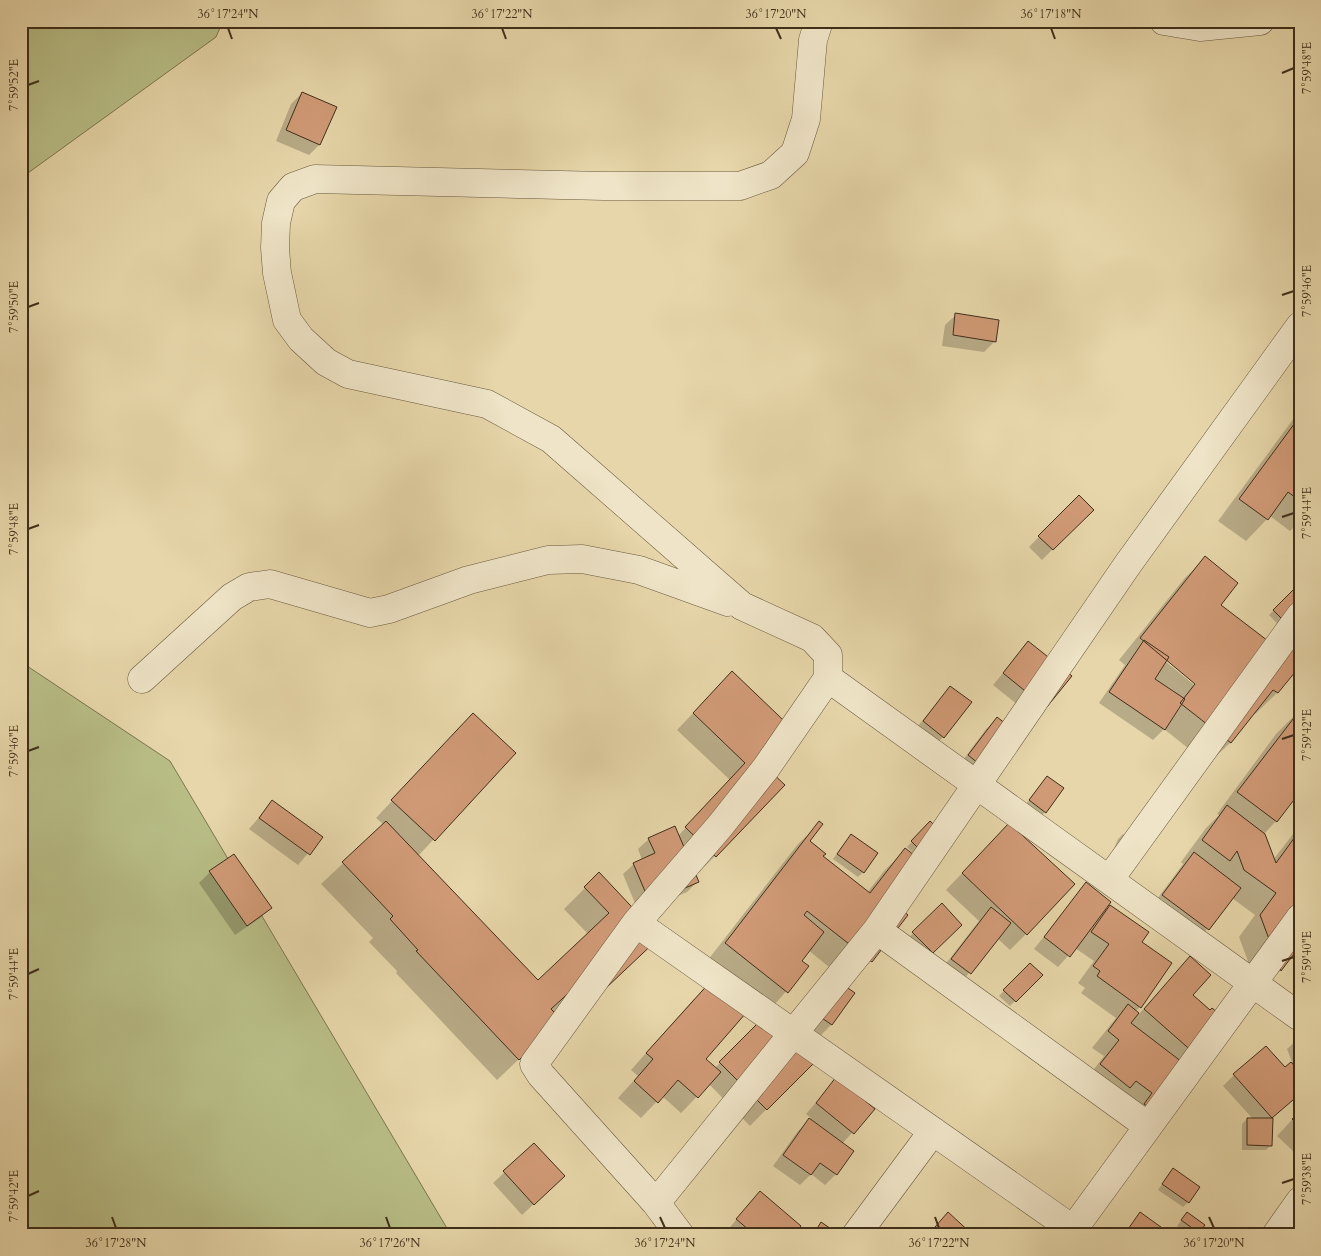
<svg xmlns="http://www.w3.org/2000/svg" width="1321" height="1256" viewBox="0 0 1321 1256" font-family="Cardo,serif">
<rect width="100%" height="100%" fill="#e6d6a9"/>
<filter id="stains"><feTurbulence type="fractalNoise" baseFrequency=".004" numOctaves="4"/><feColorMatrix values="0 0 0 0 .2 0 0 0 0 .09 0 0 0 0 .02 0 0 0 .5 -.17"/></filter>
<radialGradient id="worn" r=".72"><stop offset=".6" stop-color="#630" stop-opacity="0"/><stop offset="1" stop-color="#630" stop-opacity=".3"/></radialGradient>
<path fill="#b8bd86" stroke="#7c7650" d="M21,21H223L216,37L21,178Z
M21,662L170,761L451,1235H21Z"/>
<path fill="#0003" fill-rule="evenodd" d="M302,93L319,145L309,155L276,141L291,104Z
M956,315L995,341L984,352L942,346L945,325Z
M1300,410V528L1296,525L1290,531L1270,516L1246,541L1218,521Z
M1079,496L1092,510L1042,560L1029,547Z
M1205,558L1219,605L1270,645L1300,664L1277,693L1255,714L1253,712L1230,743L1208,764L1164,729L1153,740L1099,703L1125,665L1119,660L1184,579ZM1165,658L1200,688L1199,689L1165,661Z
M1293,592L1289,636L1269,615Z
M1028,643L1034,718L993,685Z
M950,687L943,737L932,748L913,732Z
M716,689L800,738L715,856L699,872L690,864L698,881L687,892L639,913L623,874L634,864L642,860L638,849L649,839L678,836L730,780L677,730Z
M1300,705V789L1276,821L1264,834L1273,860L1300,825V943L1280,971L1259,991L1239,937L1255,915L1232,898L1198,940L1152,906L1183,864L1181,862L1206,828L1219,815L1217,814L1276,734L1298,712Z
M997,719L994,776L958,767L986,729Z
M457,731L515,753L418,856L538,982L588,934L564,909L599,874L637,958L538,1041L497,1080L396,973L397,971L369,942L373,938L321,884L384,825L376,818Z
M1047,777L1045,812L1040,817L1025,805Z
M272,802L321,838L298,865L249,829Z
M930,822L895,906L907,915L871,961L849,983L808,950L800,961L808,966L769,1011L817,1058L750,1126L709,1084L681,1113L662,1096L641,1118L618,1098L638,1076L631,1070L694,999L704,1059L715,1068L767,1015L704,965L798,844L820,823L809,841L821,857L867,893L884,871L905,850L915,857L916,856L907,847Z
M1123,834L1146,844L1133,872L1128,877L1106,868L1118,839Z
M846,841L863,872L858,877L833,859Z
M993,841L1026,934L1010,950L997,938L960,984L941,970L979,921L946,890Z
M210,872L271,908L260,918L235,935L199,883Z
M1086,884L1102,912L1110,906L1140,943V1007L1136,1011L1139,1014L1190,958L1191,996L1210,1012L1165,1119L1085,1081L1104,1056L1092,1048L1116,1018L1081,993L1085,988L1078,983L1094,961L1075,948L1058,967L1034,949Z
M942,905L960,925L921,963L902,944Z
M1030,964L1041,975L1010,1006L999,996Z
M826,974L853,993L831,1025L821,1035L793,1017L815,985Z
M1300,990V1013L1289,1001Z
M1300,1037V1094L1270,1119L1271,1145L1266,1150H1242V1124L1247,1119H1253L1223,1086L1234,1075L1285,1069L1292,1062L1287,1049Z
M836,1079L873,1109L842,1144L836,1174L825,1185L811,1174L800,1185L773,1166L798,1131L811,1118L806,1114Z
M1300,1111V1146L1294,1152L1277,1136Z
M534,1145L552,1187L522,1215L493,1183Z
M1168,1175L1188,1202L1183,1207L1158,1190Z
M749,1204L793,1235H732L727,1231Z
M1187,1213L1199,1233L1196,1235H1189L1177,1226Z
M1140,1214L1170,1235H1122Z
M937,1225L971,1235H928Z"/>
<path fill="#d09a76" stroke="#3f2f1a" d="M302,92L337,107L320,145L286,130Z
M955,313L999,320L996,342L953,335Z
M1300,416V501L1288,492L1268,520L1239,499Z
M1079,495L1094,510L1053,550L1038,536Z
M1205,556L1238,583L1221,605L1272,644L1281,632L1300,647V666L1278,693L1273,690L1231,743L1180,703L1195,684L1140,638Z
M1293,590L1300,597V628L1295,632L1273,610Z
M1144,640L1169,657L1155,679L1185,699L1165,730L1109,692Z
M1028,641L1072,676L1046,708L1003,673Z
M732,671L802,738L770,771L785,785L716,857L685,827L745,763L693,713Z
M950,686L972,702L944,738L923,721Z
M1300,710V792L1277,822L1237,792Z
M473,713L516,753L435,841L391,800Z
M997,717L1024,738L995,777L968,755Z
M1047,776L1064,788L1046,813L1029,800Z
M272,800L323,837L310,855L259,818Z
M1227,805L1265,834L1276,863L1300,830V946L1281,971L1260,915L1276,893L1244,870L1237,851L1230,861L1202,840Z
M386,821L538,980L609,913L584,887L599,872L660,937L588,1005L573,989L551,1009L561,1019L519,1060L416,951L418,950L390,919L393,916L342,862Z
M819,821L823,824L810,841L826,854L823,856L870,893L905,848L928,866L897,906L908,915L872,962L807,911L804,915L824,932L802,961L809,966L788,993L725,943Z
M930,821L949,839L930,860L911,841Z
M1009,823L1075,884L1027,935L962,873Z
M675,826L699,882L650,903L633,863L655,853L648,838Z
M851,834L878,853L864,873L837,854Z
M1194,852L1241,888L1209,930L1162,895Z
M234,854L272,908L247,926L209,871Z
M1086,882L1111,902L1070,957L1044,937Z
M942,903L962,925L933,953L912,932Z
M1110,905L1149,932L1142,942L1172,963L1141,1008L1097,976L1100,971L1093,966L1109,944L1091,932Z
M991,907L1011,923L971,974L951,959Z
M1190,956L1211,975L1193,995L1210,1010L1212,1008L1233,1026L1203,1061L1144,1009Z
M1030,963L1043,975L1016,1002L1003,990Z
M825,972L855,993L832,1025L803,1005Z
M711,981L746,1013L706,1059L721,1072L698,1098L678,1080L658,1103L634,1081L653,1059L646,1053Z
M1128,1004L1139,1013L1131,1023L1199,1075L1166,1120L1144,1104L1152,1093L1136,1081L1130,1088L1100,1064L1119,1040L1108,1031Z
M770,1011L819,1058L767,1110L719,1062Z
M1266,1046L1285,1067L1291,1062L1300,1072V1094L1272,1118L1233,1074Z
M836,1077L875,1109L854,1134L816,1103Z
M1300,1111V1126L1292,1119Z
M809,1118L854,1151L837,1175L820,1163L811,1175L783,1155Z
M1247,1118H1273L1272,1146L1247,1145Z
M534,1143L565,1176L534,1205L503,1171Z
M1173,1168L1200,1187L1189,1203L1162,1184Z
M760,1191L801,1226L794,1235H755L736,1219Z
M948,1212L973,1235H945L935,1227Z
M1140,1212L1172,1235H1124Z
M1187,1212L1205,1225L1199,1233L1181,1220Z
M821,1222L840,1235H813Z
M989,1227L998,1235H982Z"/>
<g fill="none" stroke-linecap="round" stroke-linejoin="round">
<g stroke="#69593e" stroke-width="29">
<path id="minor" d="M1164,21L1200,27L1260,21
M828,678L1300,1017
M142,679L232,597L249,587L270,584L370,613L389,609L469,580L548,560L582,559L639,570L728,602
M1109,880L1300,616
M636,923L1081,1235
M877,930L1148,1126
M656,1203L877,930L1128,564L1300,326
M680,1235L656,1203L541,1075L534,1064L636,923L720,826L766,768L828,678V655L812,638L742,606L551,439L487,404L348,374L326,362L301,339L287,320L277,273L275,248L276,223L281,201L293,187L315,179L604,186H740L771,175L795,153L806,119L813,40L819,21
M856,1235L933,1131
M1069,1235L1300,918
M1276,1235L1300,1201"/>
</g>
<use href="#minor" stroke="#efe4c7" stroke-width="28"/>
</g>
<path fill="none" stroke="#3f2f1a" stroke-width="2" d="M228,28L232,39M502,28L506,39M776,28L781,39M1051,28L1055,39M1282,73L1294,68M28,85L39,81M1282,295L1294,291M28,307L39,303M1282,517L1294,513M28,529L39,525M1282,739L1294,735M28,751L39,747M1282,961L1294,957M28,974L39,969M1282,1183L1294,1179M28,1196L39,1191M112,1217L116,1228M386,1217L390,1228M660,1217L665,1228M935,1217L939,1228M1209,1217L1214,1228"/>
<rect width="1321" height="1256" fill="none" stroke="#e6d6a9" stroke-width="55"/>
<rect x="28" y="28" width="1266" height="1200" fill="none" stroke="#3f2f1a" stroke-width="2"/>
<g font-size="12" text-anchor="middle" fill="#3f2f1a">
<text x="228" y="18">36°17'24"N</text>
<text x="502" y="18">36°17'22"N</text>
<text x="776" y="18">36°17'20"N</text>
<text x="1051" y="18">36°17'18"N</text>
<text transform="translate(1307 68) rotate(-90)" y="4">7°59'48"E</text>
<text transform="translate(14 85) rotate(-90)" y="4">7°59'52"E</text>
<text transform="translate(1307 291) rotate(-90)" y="4">7°59'46"E</text>
<text transform="translate(14 307) rotate(-90)" y="4">7°59'50"E</text>
<text transform="translate(1307 513) rotate(-90)" y="4">7°59'44"E</text>
<text transform="translate(14 529) rotate(-90)" y="4">7°59'48"E</text>
<text transform="translate(1307 735) rotate(-90)" y="4">7°59'42"E</text>
<text transform="translate(14 751) rotate(-90)" y="4">7°59'46"E</text>
<text transform="translate(1307 957) rotate(-90)" y="4">7°59'40"E</text>
<text transform="translate(14 974) rotate(-90)" y="4">7°59'44"E</text>
<text transform="translate(1307 1179) rotate(-90)" y="4">7°59'38"E</text>
<text transform="translate(14 1196) rotate(-90)" y="4">7°59'42"E</text>
<text x="116" y="1247">36°17'28"N</text>
<text x="390" y="1247">36°17'26"N</text>
<text x="665" y="1247">36°17'24"N</text>
<text x="939" y="1247">36°17'22"N</text>
<text x="1214" y="1247">36°17'20"N</text>
</g>
<rect width="100%" height="100%" filter="url(#stains)"/>
<rect width="100%" height="100%" fill="url(#worn)"/>
</svg>
